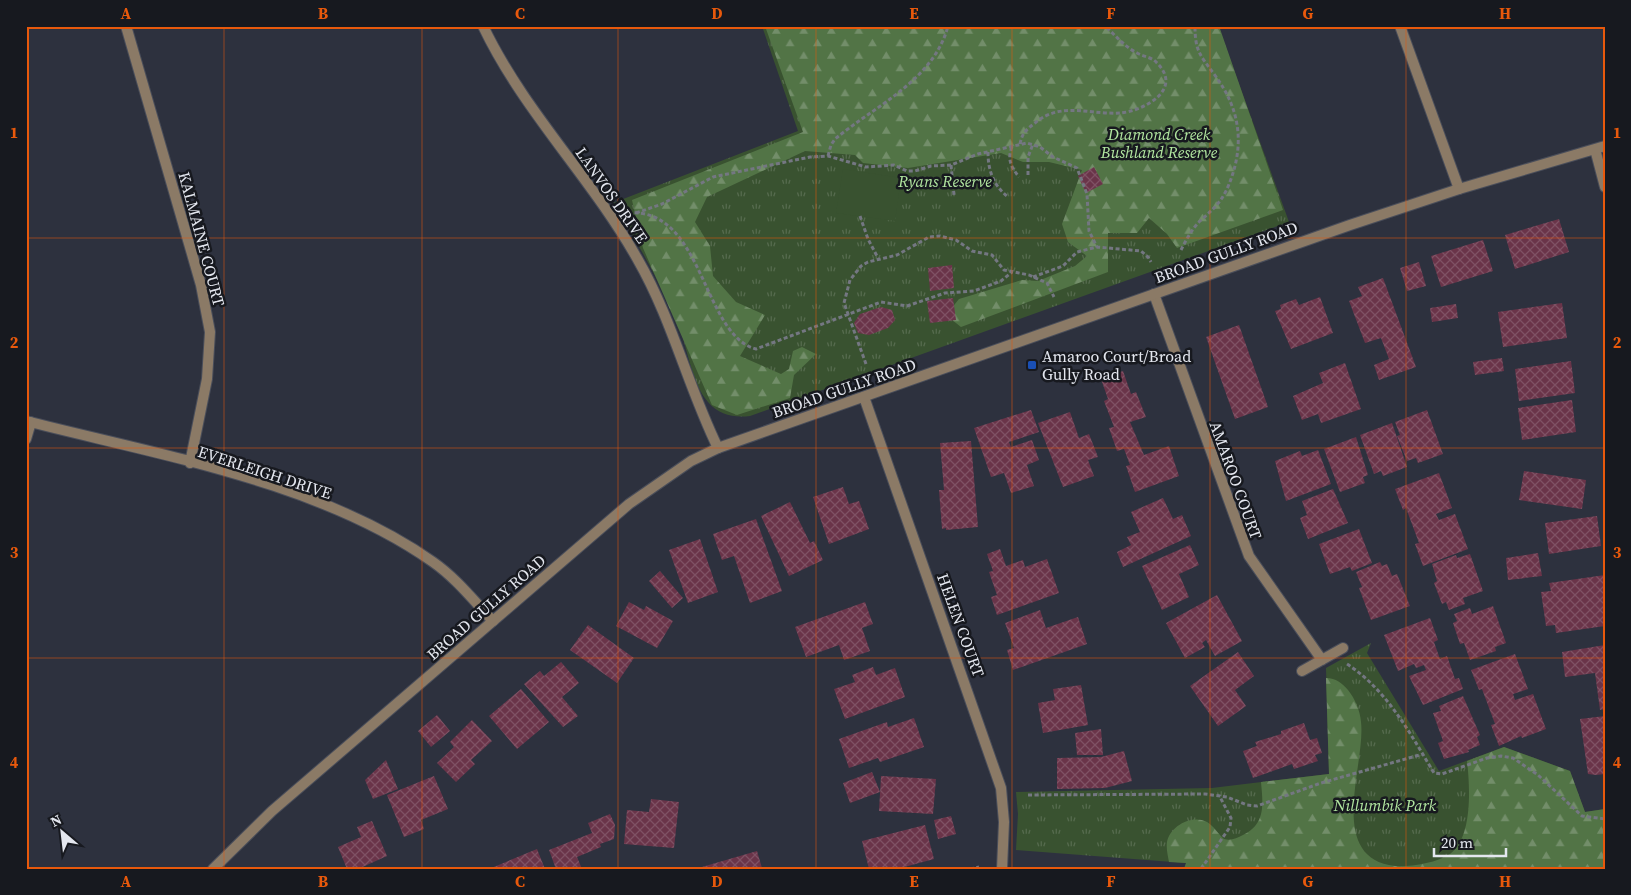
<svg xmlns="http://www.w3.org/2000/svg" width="1631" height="895" viewBox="0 0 1631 895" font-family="'Source Serif 4',serif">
<defs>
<pattern id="grass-tufts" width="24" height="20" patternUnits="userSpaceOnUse" patternTransform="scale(1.25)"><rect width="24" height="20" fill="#395230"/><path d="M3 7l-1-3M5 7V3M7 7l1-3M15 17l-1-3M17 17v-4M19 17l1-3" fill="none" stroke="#566b4e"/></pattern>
<pattern id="forest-firs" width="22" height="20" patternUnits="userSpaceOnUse" patternTransform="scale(1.25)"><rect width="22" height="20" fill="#527446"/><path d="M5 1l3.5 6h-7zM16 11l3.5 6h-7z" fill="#738e6a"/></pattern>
<pattern id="building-cross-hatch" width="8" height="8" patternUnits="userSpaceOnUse" patternTransform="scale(1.25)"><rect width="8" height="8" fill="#6a3449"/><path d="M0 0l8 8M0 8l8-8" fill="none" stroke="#7f5164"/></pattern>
</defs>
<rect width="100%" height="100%" fill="#2d313e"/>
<path fill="url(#grass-tufts)" d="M762,26H1218L1289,222L750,416C734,418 719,415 708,402C691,382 688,348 678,324C660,281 637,242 613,203L798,131Z
M1371,643L1367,653L1439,771L1504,747L1570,771L1585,812L1605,809V869H1184L1186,863L1016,850L1018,814L1016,792L1212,788L1329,774L1326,668Z"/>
<path fill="url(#forest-firs)" d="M765,26H1219L1283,210L1177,248L1167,234L1149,218L1137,233H1108V272L961,327L946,315L959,299L1022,280L1038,281L1075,266L1087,256L1068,242L1062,224L1082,170L1049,162H1023L1001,153L908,168L863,163L855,155L805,151L707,197L695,222L710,246L713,276L736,302L765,315L740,356L781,374L789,369L793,351L802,347L816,354L794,375L790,398L737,415L712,405L643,248L632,200L803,132Z
M1326,678C1336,678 1342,683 1348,690C1355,699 1360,710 1361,722C1366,764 1325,858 1395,866C1410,867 1437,863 1450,854C1473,838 1470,786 1467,761L1504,747L1570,771L1585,812L1605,809V869H1184L1186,863L1169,862C1168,856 1166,849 1167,842C1170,826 1192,814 1207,822C1214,826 1218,834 1224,839C1231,841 1237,838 1243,835C1266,824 1263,804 1261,782L1329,774Z"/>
<path fill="#395230" d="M843,169L901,178L895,221L836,213Z"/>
<path fill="url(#building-cross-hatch)" d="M1094,167L1103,184L1086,193L1078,176Z
M1559,219L1569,252L1515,269L1505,235Z
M1483,240L1493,271L1441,287L1431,256Z
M1419,262L1426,286L1407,291L1400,268Z
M952,265L954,288L930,291L928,268Z
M1383,278L1416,367L1379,380L1374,365L1389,359L1381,338L1365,343L1349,301L1362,296L1358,287Z
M1320,297L1333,333L1291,349L1275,311L1281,309L1280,305L1296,299L1299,305Z
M953,298L956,320L930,323L927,301Z
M1562,303L1567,338L1503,347L1498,312Z
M1456,304L1458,318L1432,322L1430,308Z
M881,307L892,310L895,320L888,328L869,335L858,333L854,323L860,314Z
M1239,325L1268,407L1235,419L1206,337Z
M1502,358L1504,371L1475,375L1473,362Z
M1571,361L1575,393L1519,401L1515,369Z
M1345,363L1361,409L1321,423L1318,414L1302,420L1293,396L1323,383L1319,373Z
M1123,371L1131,394L1136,392L1146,417L1130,422L1144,455L1169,446L1179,476L1135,492L1126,466L1130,465L1124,449L1117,451L1109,428L1114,427L1104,401L1108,399L1101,379Z
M1572,400L1576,432L1522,440L1518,408Z
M1031,410L1039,432L1009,442L1011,447L1032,440L1039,460L1027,465L1034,486L1011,493L1004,473L991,477L974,428Z
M1427,410L1443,454L1418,463L1416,458L1407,461L1397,436L1400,435L1395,422Z
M1070,412L1079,438L1089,434L1098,457L1088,460L1094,476L1063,487L1038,423Z
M1392,423L1407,467L1383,476L1381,471L1374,474L1360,435Z
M1356,437L1368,475L1363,477L1365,483L1340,492L1324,449Z
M971,441L978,527L946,530V528L942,529L939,490H944L940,443Z
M1318,450L1331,484L1286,501L1275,461L1300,451L1302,456Z
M1524,471L1586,480L1582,509L1519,500Z
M1439,473L1452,508L1436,514L1439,520L1455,514L1468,549L1423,566L1415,544L1419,543L1406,508L1403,510L1395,489Z
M843,487L849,504L859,501L869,529L829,544L813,497Z
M1333,489L1348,523L1308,539L1300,518L1307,515L1302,501Z
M1163,498L1173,519L1182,515L1191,536L1123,567L1117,552L1131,545L1127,537L1140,532L1131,512Z
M790,502L810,543L814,541L823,560L789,576L761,516Z
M1597,516L1601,546L1549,554L1545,523Z
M756,519L782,591L750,603L734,556L722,560L713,534Z
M1359,529L1372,563L1352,571L1350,567L1330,574L1319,544Z
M700,539L718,592L688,603L669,550Z
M1190,545L1199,565L1179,574L1189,597L1162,610L1142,566Z
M1000,549L1006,566L1023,560L1025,567L1047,559L1059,593L997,615L991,597L997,595L989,572L993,571L987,554Z
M1538,553L1542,576L1508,580L1506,558Z
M1470,554L1483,591L1463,598L1465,604L1449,610L1446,602L1442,604L1434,583L1437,581L1432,564L1456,555L1457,558Z
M1380,562L1382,566L1387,564L1392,576L1397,574L1410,606L1371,620L1359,588L1362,587L1356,572Z
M660,571L683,598L672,608L649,581Z
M1605,575V626L1556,633L1555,625L1546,626L1541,592L1551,591L1549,583Z
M1217,595L1242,641L1215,656L1206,640L1202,643L1205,647L1185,658L1166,623Z
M629,602L644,610L646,606L673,621L657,648L616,626Z
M865,602L873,624L862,628L870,651L844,660L839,645L806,657L795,627Z
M1493,606L1506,643L1495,647L1496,651L1470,660L1464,643L1460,644L1453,623L1457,621L1454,614L1470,608L1472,614Z
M1040,610L1046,628L1078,617L1087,644L1013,670L1007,650L1014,648L1005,623Z
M1430,618L1438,640L1434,642L1440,659L1447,656L1455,679L1459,678L1463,689L1423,705L1409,676L1426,670L1424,665L1416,668L1414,664L1398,671L1384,635Z
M588,625L634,658L617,683L570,650Z
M1605,645V709L1600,710L1595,673L1565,677L1562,652Z
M1238,652L1254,676L1235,690L1246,706L1218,726L1190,686Z
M1515,654L1528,689L1513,694L1515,700L1533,694L1546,729L1522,738L1521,736L1499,746L1491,725L1495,724L1482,689L1479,690L1471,670Z
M561,662L579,683L562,697L578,716L563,727L524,684L540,671L544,676Z
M873,667L876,675L895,668L905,697L845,719L834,689L855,682L852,675Z
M1081,685L1088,725L1043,733L1038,703L1055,700L1053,689Z
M521,689L549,722L517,749L489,716Z
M1463,696L1480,735L1477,737L1480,745L1468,750L1469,752L1444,759L1438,743L1443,741L1433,713L1441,711L1439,706Z
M437,715L450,731L431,747L418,731Z
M1605,716V774L1596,775L1588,774L1580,719Z
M914,718L924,747L880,762L878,758L849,768L839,739L887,722L888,727Z
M472,720L492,741L471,760L475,764L456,782L437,763L454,747L450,742Z
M1304,723L1310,740L1317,738L1322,753L1315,755L1318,761L1294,769L1292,764L1253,778L1243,751L1257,746L1255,742L1281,734V731Z
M1101,729L1103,755H1077L1075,733Z
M1124,751L1132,781L1105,788L1057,789V758L1101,757Z
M386,760L398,789L373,799L365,780Z
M872,772L880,792L850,803L843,783Z
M434,776L448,809L421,820L424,829L404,837L387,795Z
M881,776L936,779L933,814L879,811Z
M651,799L679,802L674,848L624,844L627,810L649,812Z
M610,814L615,825L614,839L600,844L601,847L577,857L582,869H556L549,850L592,833L588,823Z
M951,816L956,834L938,839L934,820Z
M372,821L387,856L358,869H347L338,847L361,837L357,827Z
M925,825L934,859L897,869H869L862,841Z
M537,849L545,869H489Z
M757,851L762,868L766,867L767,869H695Z"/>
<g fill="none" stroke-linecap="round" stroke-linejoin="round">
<g stroke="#4a4e5a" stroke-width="12">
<path id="minor" d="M126,26L201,285L210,332L207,379L190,463
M483,26C524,112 592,178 638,260C672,319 688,387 718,448
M1400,26L1459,189
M1154,294L1249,556L1322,660
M864,397L1001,788L1004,822L1002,869
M26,421C159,455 320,482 433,562C456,578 474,601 493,621
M26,439L31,422
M1302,671L1343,648"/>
</g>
<g stroke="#4a4e5a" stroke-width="12">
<path id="tertiary" d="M1595,149L1605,187
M213,869L272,811L629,504L691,461L718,448L1350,225L1459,189L1605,146"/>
</g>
<path stroke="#747782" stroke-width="3" stroke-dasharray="4 2.5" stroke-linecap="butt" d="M1020,144C1022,133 1027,129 1035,123C1061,101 1090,115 1120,113C1143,111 1184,90 1157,63C1152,57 1144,57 1137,53C1124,46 1116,36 1105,26
M1012,147C1007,159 1011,167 1019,177
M988,152C988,170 993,185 1008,197
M828,156L831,145L835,139C875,106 934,80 948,26
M951,165L954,195
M1028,175V157L1033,144
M628,213C704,207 702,335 756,349L881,302L907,306L945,293L974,291L1001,281L1012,272
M636,213L662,204L713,177L810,157L828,156L866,167L894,165L907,171H915L931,166L951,165L978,154L1027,143L1040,147L1053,157L1077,168L1087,194L1089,231L1097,247
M860,216L868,239L878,258
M1181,250C1186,240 1192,229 1200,221C1211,211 1220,204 1227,189C1245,148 1242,111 1214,74C1200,55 1195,51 1195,26
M1033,277L1063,266L1077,252L1097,247L1141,251L1148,257L1151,262
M866,364L844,303L850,280L861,266L868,262L897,255L929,237L940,236L956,240L972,251L992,255L1004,270L1029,275L1047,283L1054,297
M1347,664C1387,690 1410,733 1434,773L1442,774L1487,758L1501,756L1513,758L1538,775L1582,816L1605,819
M1028,795L1205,794L1227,797L1247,805L1257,806L1321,783L1423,754
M970,869L979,867
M1201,869L1230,827L1231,818L1219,795"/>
<use href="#minor" stroke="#8b7a66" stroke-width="10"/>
<use href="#tertiary" stroke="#8b7a66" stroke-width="10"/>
</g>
<path fill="none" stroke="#e8590c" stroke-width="1" stroke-opacity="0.55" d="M224,26V869M422,26V869M618,26V869M816,26V869M1012,26V869M1210,26V869M1406,26V869M26,238H1605M26,448H1605M26,658H1605"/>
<rect fill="#1a4fb4" stroke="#17191f" stroke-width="2" x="1027" y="360" width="10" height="10" rx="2.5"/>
<g text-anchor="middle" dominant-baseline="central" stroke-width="5" stroke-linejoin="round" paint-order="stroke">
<g font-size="16" font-style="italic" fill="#b2e7a0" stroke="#17191f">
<text x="1159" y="134">Diamond Creek<tspan x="1159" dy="18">Bushland Reserve</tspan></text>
<text x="945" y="181">Ryans Reserve</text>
<text x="1385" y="805">Nillumbik Park</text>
</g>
<g font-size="16" fill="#e4e7ef" stroke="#17191f">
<text transform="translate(612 195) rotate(55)">LANVOS DRIVE</text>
<text transform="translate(202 239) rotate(75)">KALMAINE COURT</text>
<text transform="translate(1226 252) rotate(-20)">BROAD GULLY ROAD</text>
<text transform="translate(844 388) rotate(-19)">BROAD GULLY ROAD</text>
<text transform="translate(265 472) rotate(18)">EVERLEIGH DRIVE</text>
<text transform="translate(1236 480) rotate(70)">AMAROO COURT</text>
<text transform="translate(486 607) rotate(-41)">BROAD GULLY ROAD</text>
<text transform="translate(961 625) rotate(70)">HELEN COURT</text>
</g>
<g font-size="16" fill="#e4e7ef" stroke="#17191f" text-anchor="start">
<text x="1042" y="356">Amaroo Court/Broad<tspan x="1042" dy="18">Gully Road</tspan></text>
</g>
</g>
<rect width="1631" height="895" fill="none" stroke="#17191f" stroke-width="55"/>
<g transform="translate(62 832) rotate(332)" stroke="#17191f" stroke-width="4" paint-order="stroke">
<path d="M0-4L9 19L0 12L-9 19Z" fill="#e4e7ef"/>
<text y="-8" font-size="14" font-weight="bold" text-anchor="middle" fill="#e4e7ef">N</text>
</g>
<path d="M1434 848v8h72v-8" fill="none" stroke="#e4e7ef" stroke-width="2.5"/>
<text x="1441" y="848" font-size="15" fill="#e4e7ef" stroke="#17191f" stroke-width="4" paint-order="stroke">20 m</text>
<rect x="28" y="28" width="1576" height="840" fill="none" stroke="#e8590c" stroke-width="2"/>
<g font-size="16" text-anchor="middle" font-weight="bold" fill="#e8590c">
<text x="126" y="19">A</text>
<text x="323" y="19">B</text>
<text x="520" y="19">C</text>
<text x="717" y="19">D</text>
<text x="914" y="19">E</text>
<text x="1111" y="19">F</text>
<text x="1308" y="19">G</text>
<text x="1505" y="19">H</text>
<text x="14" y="138">1</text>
<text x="1617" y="138">1</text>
<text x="14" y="348">2</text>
<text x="1617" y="348">2</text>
<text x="14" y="558">3</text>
<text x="1617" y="558">3</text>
<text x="14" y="768">4</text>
<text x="1617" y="768">4</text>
<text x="126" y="887">A</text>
<text x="323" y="887">B</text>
<text x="520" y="887">C</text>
<text x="717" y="887">D</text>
<text x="914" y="887">E</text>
<text x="1111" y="887">F</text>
<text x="1308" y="887">G</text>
<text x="1505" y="887">H</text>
</g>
</svg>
